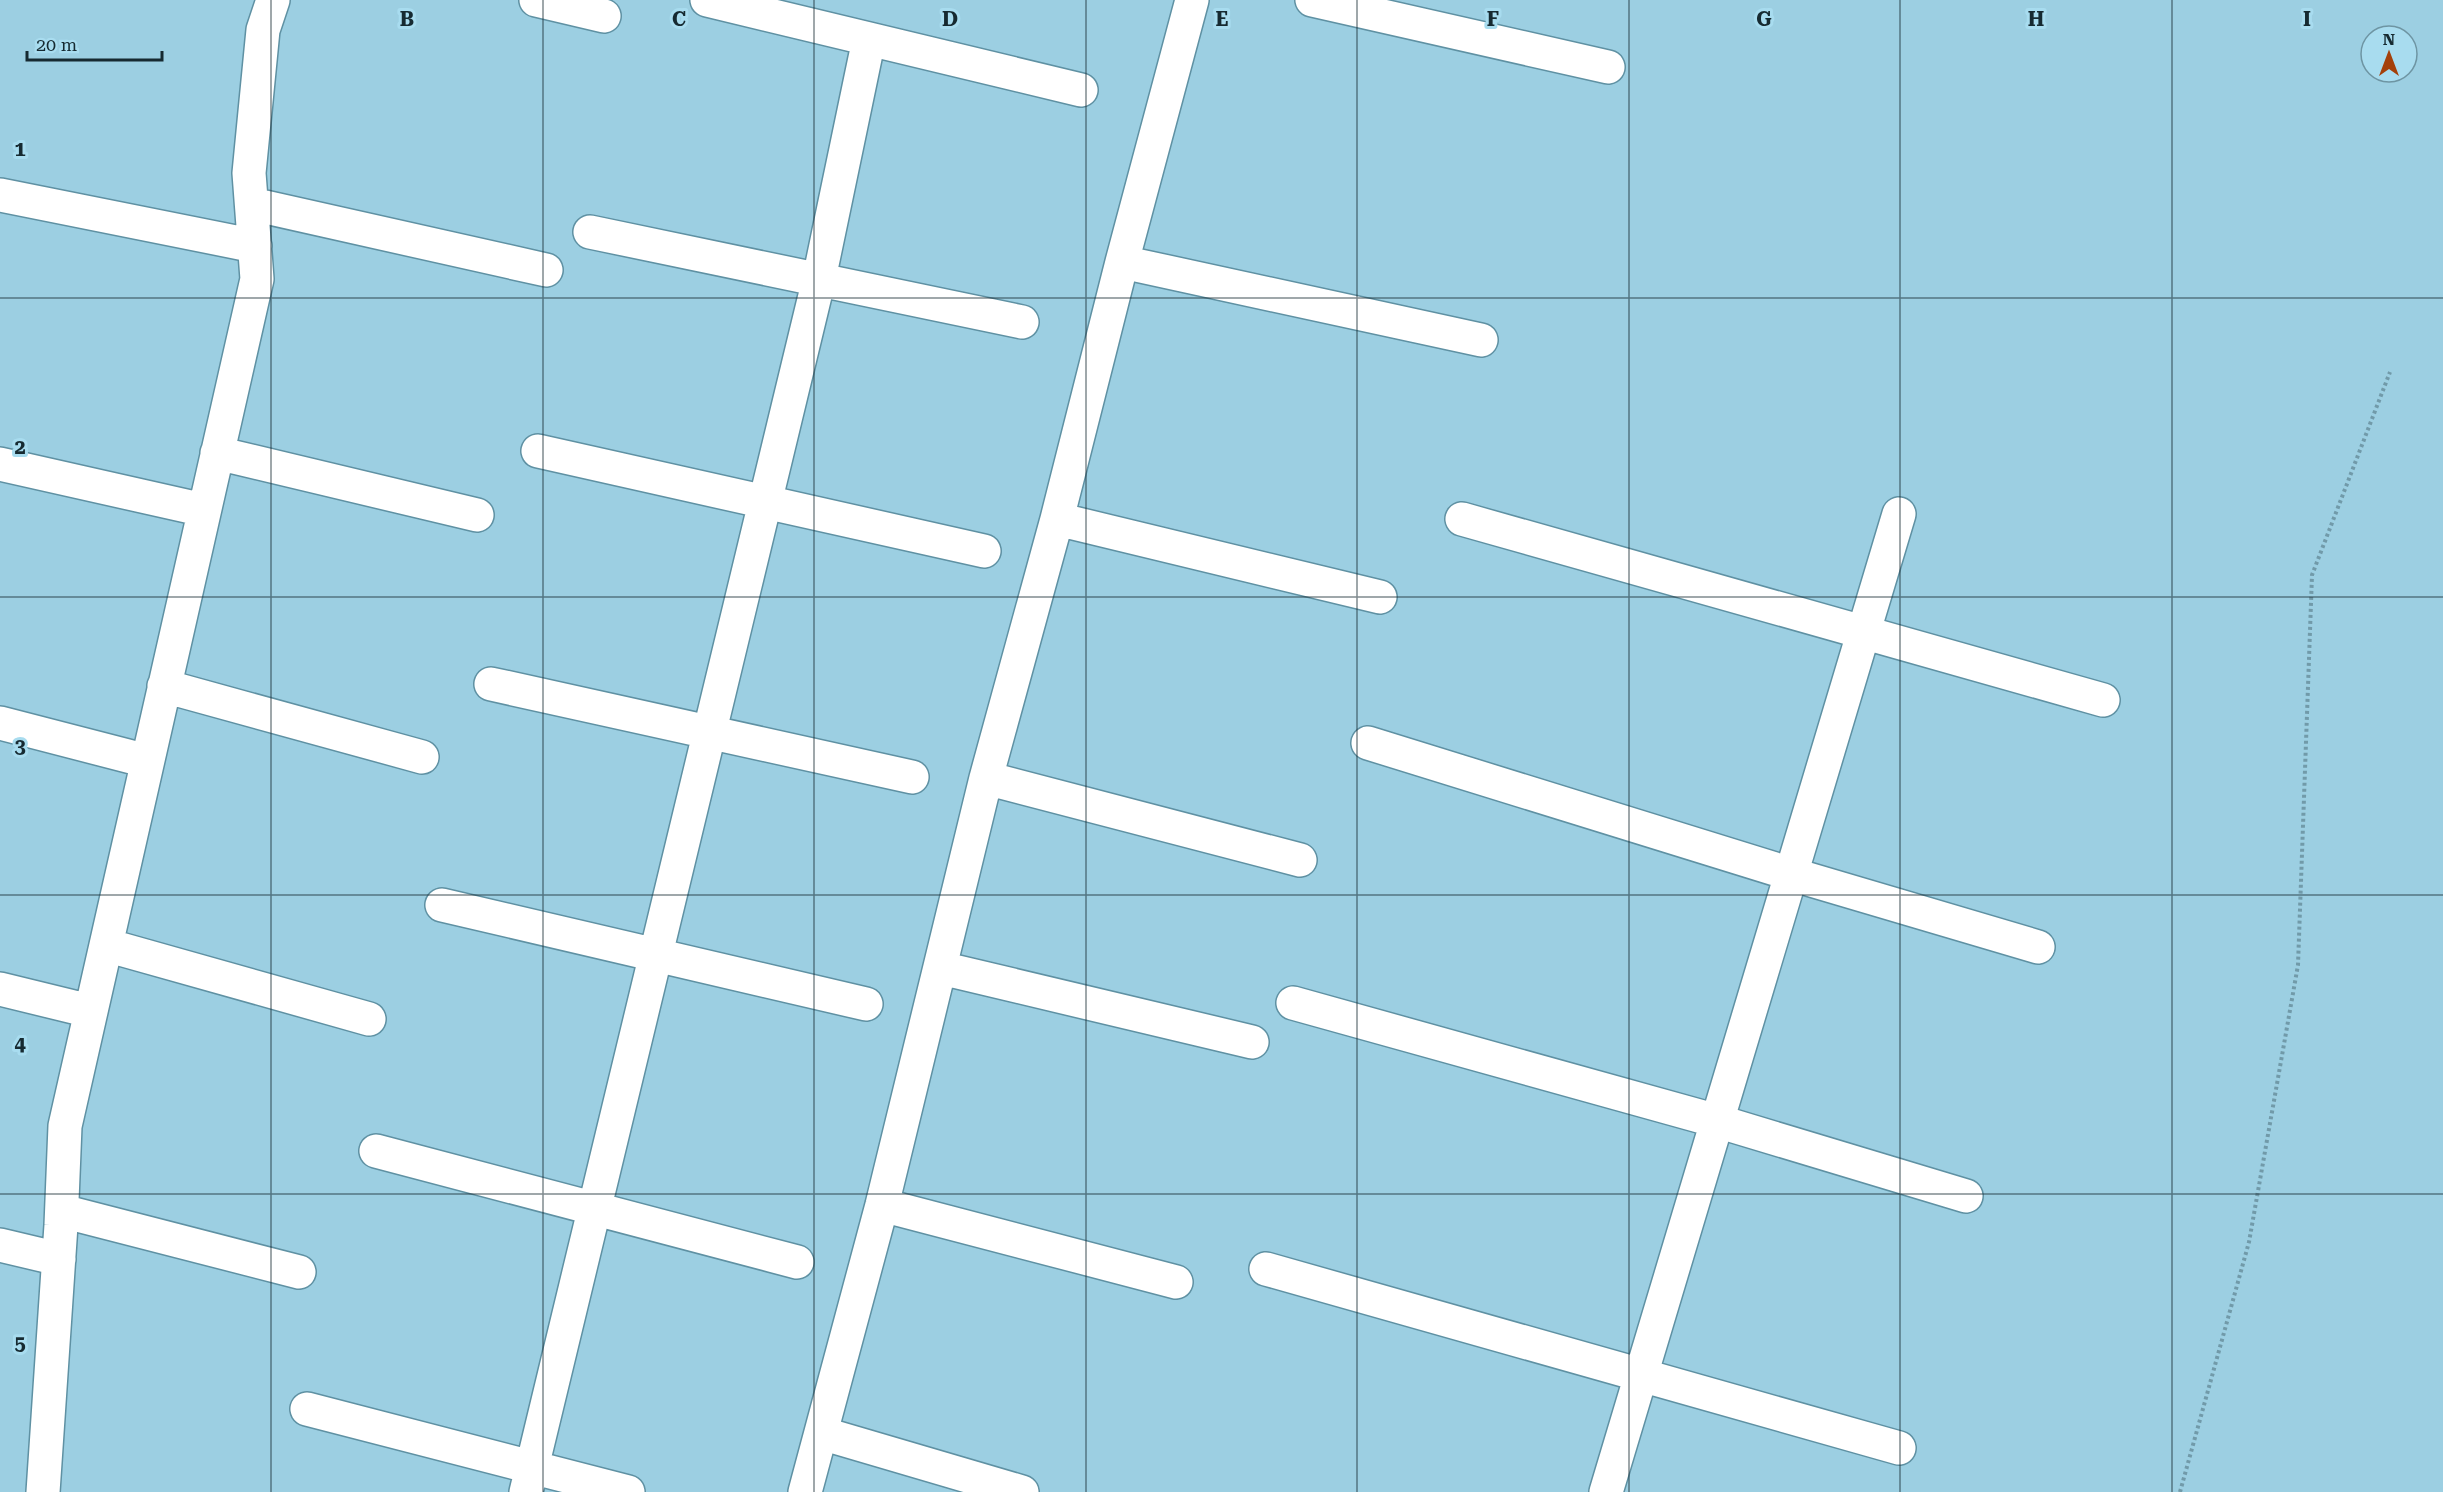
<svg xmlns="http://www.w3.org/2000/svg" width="2443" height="1492" viewBox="0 0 2443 1492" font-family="'Roboto Serif',serif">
<rect width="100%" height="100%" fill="#9ccfe2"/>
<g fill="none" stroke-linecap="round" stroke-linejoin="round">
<g stroke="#5f91a3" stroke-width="36">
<path id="minor" d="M536,0L604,16
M707,0L1081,90
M1312,0L1608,67
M0,195L255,246
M252,204L546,270
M590,232L1022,322
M1122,262L1481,340
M538,451L984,551
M217,453L477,515
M0,464L204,510
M1057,519L1380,597
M1462,519L2103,700
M491,684L912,777
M164,686L422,757
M0,723L147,761
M1368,743L1791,874L2038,947
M986,778L1300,860
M442,905L866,1004
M106,945L369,1019
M941,968L1252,1042
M0,989L90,1011
M1293,1003L1717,1121L1966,1196
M376,1151L797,1262
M882,1205L1176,1282
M62,1211L299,1272
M0,1245L59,1259
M1266,1269L1899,1448
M307,1409L628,1492
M821,1433L1022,1492
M43,1492L61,1225L65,1126L257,279L249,173L263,30L273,0
M526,1492L819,279L869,39
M805,1492L882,1205L986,778L1057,519L1122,262L1192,0
M1606,1492L1899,514"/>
</g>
<path stroke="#719aa9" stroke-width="4" stroke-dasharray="3 3" stroke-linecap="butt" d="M2180,1492L2249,1242L2298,965L2312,575L2390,372"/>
<use href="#minor" stroke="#fff" stroke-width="33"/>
</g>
<path fill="none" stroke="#162a31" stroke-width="1.5" stroke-opacity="0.55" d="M271,0V1492M543,0V1492M814,0V1492M1086,0V1492M1357,0V1492M1629,0V1492M1900,0V1492M2172,0V1492M0,298H2443M0,597H2443M0,895H2443M0,1194H2443"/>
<g font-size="20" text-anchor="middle" font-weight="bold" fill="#162a31" stroke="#a8dcef" stroke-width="6" stroke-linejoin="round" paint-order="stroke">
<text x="407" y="26">B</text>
<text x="679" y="26">C</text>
<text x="950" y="26">D</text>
<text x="1222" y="26">E</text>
<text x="1493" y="26">F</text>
<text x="1764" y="26">G</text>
<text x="2036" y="26">H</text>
<text x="2307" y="26">I</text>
<text x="20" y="156">1</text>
<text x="20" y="454">2</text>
<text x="20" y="753">3</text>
<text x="20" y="1051">4</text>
<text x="20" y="1350">5</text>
</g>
<g transform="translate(2389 54)"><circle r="28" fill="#a8dcef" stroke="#6e95a3" stroke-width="1.5"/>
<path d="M0-4.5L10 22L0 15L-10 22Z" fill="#a4400a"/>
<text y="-9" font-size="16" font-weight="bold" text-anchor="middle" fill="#162a31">N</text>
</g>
<path d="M27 51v9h135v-9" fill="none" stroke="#162a31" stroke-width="3"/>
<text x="36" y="51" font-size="18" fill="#162a31" stroke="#a8dcef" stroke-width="4.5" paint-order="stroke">20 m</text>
</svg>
